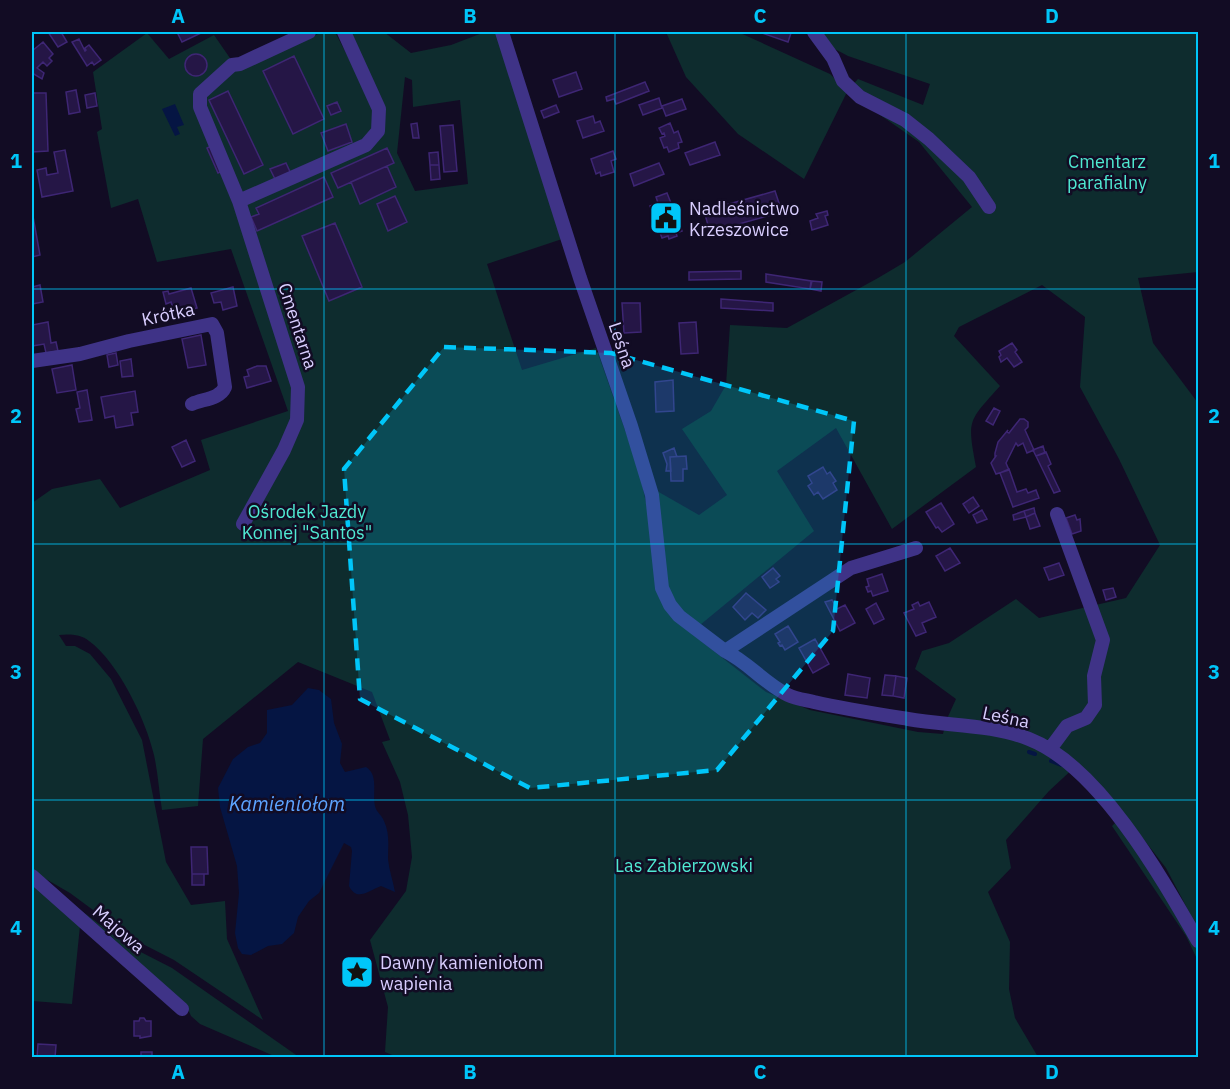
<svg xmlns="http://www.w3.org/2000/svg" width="1230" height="1089" viewBox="0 0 1230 1089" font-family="'IBM Plex Sans',sans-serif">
<rect width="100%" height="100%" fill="#120c24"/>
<path fill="#0e2c2e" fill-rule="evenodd" d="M323,32H335L382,122L348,32H384L411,53L451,45L485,32H497L562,239L487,264L522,370L596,348L639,470L649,517L657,491L699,515L727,495L682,429L711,411L726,385L730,325L787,328L878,278L905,262L972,207L919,142L847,92L804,179L738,134L686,77L666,32H738L830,74L847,91L858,79L923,105L930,84L848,56L831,47L820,32H1198V272L1138,278L1153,343L1198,403V929L1166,868L1134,827L1077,765L1049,791L1006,840L1011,868L988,892L1010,942L1009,989L1015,1018L1038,1057H397L385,1052L388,1007L370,940L406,891L412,857L408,815L400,782L382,742L390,740L372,692L298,662L203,739L198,806L162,810C159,792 158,773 154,755C146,720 118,662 89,641C81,634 68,634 59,635L66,646H75L90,654L111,679L142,740L166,862L191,905L225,901L227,939L263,1020L174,960L131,938L70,893L32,871V626L34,625L32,616V503L52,489L100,479L120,508L210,470L201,440L288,411L231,249L157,262L138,199L111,208L97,132L102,129L93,72L147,33L169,59L214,35L232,61L239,66ZM405,77L412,80L413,107L460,100L468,184L415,191L397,153ZM1042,285L1085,317L1080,387L1119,459L1160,545L1126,598L1039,618L1016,599L949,643L922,651L915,669L956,699L946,721L943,734L918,732L810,710L766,692L692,634L675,605L700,625L814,531L777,471L836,428L892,529L976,467C967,419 968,422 1000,386L954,336L959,327Z
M1118,820L1198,946V961L1186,936L1112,826Z
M32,882L80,926L72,1004L32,1001Z
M60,895L129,946L172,968L299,1057L274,1056L200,1024L191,1016L186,1005Z"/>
<path fill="#051543" d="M175,104L184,125L177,127L180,134L175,136L162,109Z
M308,688L319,690L331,699L334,723L342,744L340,763L345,772L366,767C379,775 372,793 375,806C376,812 382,815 384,821C390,834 388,846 388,859C389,870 393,881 395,892L381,886C368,891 357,902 349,886L352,851L351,847L344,843L319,893L309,901L298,917L294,933L282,944L268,946L251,955L242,954L238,948L235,933L239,893L237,866L220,807L218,788L233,759L248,747L260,743L267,733V710L292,705Z"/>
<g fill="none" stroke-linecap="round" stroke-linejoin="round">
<path stroke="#051543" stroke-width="4" d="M1029,752L1035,754
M1051,761L1061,765"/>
</g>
<path fill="#251646" stroke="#3e2674" stroke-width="1.5" d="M48,32H61L67,42L58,47Z
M177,32H201V33L182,42Z
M759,32H787L791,33L788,42Z
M79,39L85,51L86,50L85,48L89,45L101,60L94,65L92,62L87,66L72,42Z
M43,42L53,54L49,58L52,61L47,66L43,62L37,68L44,73L42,79L32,73V51Z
M185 65a11 11 0 1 1 22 0a11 11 0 1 1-22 0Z
M294,56L324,119L293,134L263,71Z
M576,72L582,89L559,97L553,80Z
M645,82L649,91L616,104L614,99L607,101L606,97Z
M76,90L80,112L69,114L66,92Z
M228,91L263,165L244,174L209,100Z
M32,93H46L48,151L32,152Z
M95,93L97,106L87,108L85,95Z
M659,98L662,108L643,115L639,105Z
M682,99L686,109L666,116L662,106Z
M337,102L341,111L331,115L327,106Z
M556,105L559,112L544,118L541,111Z
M593,116L595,123L600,121L604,131L583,138L577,121Z
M417,123L419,138H413L411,124Z
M670,123L674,133L678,131L682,142L678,143L679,148L669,152L667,147L664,148L660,138L665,136L664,133L662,134L659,128Z
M346,124L352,142L328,151L321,133Z
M453,125L457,171L444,172L440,126Z
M715,142L720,155L690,165L685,153Z
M213,145L225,170L218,173L207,148Z
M387,148L394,163L338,188L331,173Z
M65,150L73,191L42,197L37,170L46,168L47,175L58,173L54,152Z
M613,151L616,159L611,161L614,172L601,176L600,172L596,174L591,159Z
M438,152L439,165H430L429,153Z
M286,163L291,174L276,181L270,169Z
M659,163L664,174L634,186L630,174Z
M430,165H439L440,179L431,180Z
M387,166L396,187L360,204L351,182Z
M324,177L333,197L257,231L251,217L259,214L256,208Z
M775,191L782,212L710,232L704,211Z
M667,193L682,231L676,233L677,236L669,239L668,236L662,238L650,206L658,203L656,197Z
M395,196L407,222L388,231L377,204Z
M32,211L40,255L32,257Z
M827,211L828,215L825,216L828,225L812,230L810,221L818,218L816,214Z
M335,223L362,287L329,301L302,236Z
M741,271V279L689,280V272Z
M766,274L811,281L810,289L766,282Z
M812,281L822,282L821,291L810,289Z
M40,285L43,302L32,304V287Z
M233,287L237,306L223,310L221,302L214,303L211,293Z
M191,288L197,308L175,314L171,302L166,304L163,292L168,291L169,294Z
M721,299L773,303V311L721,308Z
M622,303H640L641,332L624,333Z
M48,322L51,343L56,342L58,351L46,353L44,344L32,346V325Z
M696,322L698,353L681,354L679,323Z
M201,335L206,365L188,368L182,339Z
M1012,343L1017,350L1015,352L1022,362L1014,367L1007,358L1001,362L999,357L1001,355L999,351Z
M116,353L118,365L109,367L107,355Z
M131,359L133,376L122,377L120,361Z
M72,365L76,390L57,393L52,369Z
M257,366H266L271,381L247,388L244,377L249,376L247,370Z
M673,380L674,411L656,412L655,382Z
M87,390L92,420L79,422L76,409L80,408L77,392Z
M135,391L138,412L131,413L133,425L116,428L114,416L105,418L101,397Z
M994,408L1000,411L993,425L986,421Z
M1020,419H1024L1028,422V427L1025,430L1034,450L1027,453L1023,443L1018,446L1016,443L1006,463L1009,470L996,474L991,463L996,456H995V453L998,442L1008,430L1007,432L1009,433Z
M186,440L195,461L182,467L172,447Z
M1043,446L1045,453L1036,456L1033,450Z
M674,448L677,457H670L671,471H666L667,464L663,453Z
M1046,452L1051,464L1048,466L1060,491L1054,493L1036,456Z
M686,456L687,469H683V481H671L670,457Z
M823,467L827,474L830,472L836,481L833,483L837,490L823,499L818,492L814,495L808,486L812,483L808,476Z
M1009,469L1017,492L1026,489L1028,493L1036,490L1039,498L1013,507L1000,473Z
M973,497L979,506L969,513L963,504Z
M941,503L954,524L942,532L938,527L936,528L926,512Z
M1034,508L1035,513L1026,517L1024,511Z
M982,510L987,519L977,523L973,515Z
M1024,511L1026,517L1014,520L1013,515Z
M1035,513L1040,526L1030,529L1026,517Z
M1075,515L1077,520L1080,519L1081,531L1072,534L1066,518Z
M950,548L960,563L945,571L936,556Z
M1059,563L1064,575L1049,580L1044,568Z
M773,568L780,576L776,579L779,582L770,588L762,577Z
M882,574L888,591L873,596L871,591L868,592L866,587L869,586L867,579Z
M1113,588L1116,597L1106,600L1103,590Z
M746,593L766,610L758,618L752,613L745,620L733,607Z
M832,600L837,609L845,605L855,623L840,631L825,602Z
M918,602L920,606L929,602L936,617L922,623L926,632L916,636L904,613L914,609L912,605Z
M876,603L884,619L874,624L866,609Z
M788,626L798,642L785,650L782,645L780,646L778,643L780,642L775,634Z
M815,639L829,664L813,673L799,648Z
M848,674L870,678L867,698L845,695Z
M885,675L896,676L893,696L882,695Z
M896,676L907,678L904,698L893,696Z
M191,847H207L208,874H192Z
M192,874H204V885H192Z
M140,1018H144L146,1021H151V1036L140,1038V1036H134V1021H139Z
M38,1044L56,1045L55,1058H37Z
M141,1052H152V1058H141Z"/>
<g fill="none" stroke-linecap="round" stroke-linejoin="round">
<path stroke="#3f3387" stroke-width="14" d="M309,32L240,64L232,65L200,94V107L239,201L366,145L378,131L379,109L344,32
M502,32L580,278L631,426L652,495L662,588L670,605L679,616L725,651L851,568L916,548
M814,32L833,58L843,81L860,97L905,120L929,139L969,177L989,207
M239,201L298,387L297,420L284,450L243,524
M32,361L80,354L129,341L212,324L217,333L225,387C220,399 203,399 192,404
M725,651C748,662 765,684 788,695C796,699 806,700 814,702C845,709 877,714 908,719C947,726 992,724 1029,739C1099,766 1162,878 1198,941
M1050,749L1067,726L1086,718L1095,705L1094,676L1103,640L1057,514
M32,876L182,1009"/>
</g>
<path fill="#00c6f9" fill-opacity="0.2" stroke="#00c6f9" stroke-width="4.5" stroke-dasharray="12 8" stroke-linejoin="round" d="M444,347L611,353L854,421L833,631L717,770L530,788L360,699L344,469Z"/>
<path fill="none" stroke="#00c6f9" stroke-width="1.5" stroke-opacity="0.55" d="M324,32V1058M615,32V1058M906,32V1058M32,289H1198M32,544H1198M32,800H1198"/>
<defs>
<g id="civic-square" transform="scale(1.725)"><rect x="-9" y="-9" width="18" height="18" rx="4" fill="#00c6f9" stroke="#120c24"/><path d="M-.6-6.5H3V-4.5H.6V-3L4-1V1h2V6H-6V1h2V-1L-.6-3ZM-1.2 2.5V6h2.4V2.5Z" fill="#111"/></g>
<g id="sight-square" transform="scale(1.725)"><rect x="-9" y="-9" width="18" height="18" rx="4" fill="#00c6f9" stroke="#120c24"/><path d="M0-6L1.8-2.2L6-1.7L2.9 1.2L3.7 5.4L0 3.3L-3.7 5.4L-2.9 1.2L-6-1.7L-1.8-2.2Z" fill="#111"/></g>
</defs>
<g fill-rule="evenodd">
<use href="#civic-square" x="666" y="218"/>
<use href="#sight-square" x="357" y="972"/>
</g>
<g text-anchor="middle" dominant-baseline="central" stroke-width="5" stroke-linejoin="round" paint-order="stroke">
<g font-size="18" fill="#50ead3" stroke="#120c24">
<text x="1107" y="161">Cmentarz<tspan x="1107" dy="21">parafialny</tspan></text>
<text x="307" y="511">Ośrodek Jazdy<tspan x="307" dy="21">Konnej "Santos"</tspan></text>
<text x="684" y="865">Las Zabierzowski</text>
</g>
<g font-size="18" fill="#d9ceff" stroke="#120c24" text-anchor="start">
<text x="689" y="208">Nadleśnictwo<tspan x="689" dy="21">Krzeszowice</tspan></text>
<text x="380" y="962">Dawny kamieniołom<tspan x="380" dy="21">wapienia</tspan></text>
</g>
<g font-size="18" fill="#d9ceff" stroke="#120c24">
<text transform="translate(168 314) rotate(-12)">Krótka</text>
<text transform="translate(298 326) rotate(72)">Cmentarna</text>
<text transform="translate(622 345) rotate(71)">Leśna</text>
<text transform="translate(1006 717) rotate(12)">Leśna</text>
<text transform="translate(119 929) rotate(41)">Majowa</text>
</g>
<g font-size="20" font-style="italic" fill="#5ca3ff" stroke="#120c24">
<text x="287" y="803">Kamieniołom</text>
</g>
</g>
<rect width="1230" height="1089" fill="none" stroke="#120c24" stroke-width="66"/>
<rect x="33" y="33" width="1164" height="1023" fill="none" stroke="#00c6f9" stroke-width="2"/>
<g font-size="20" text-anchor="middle" font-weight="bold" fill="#00c6f9">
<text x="178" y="23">A</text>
<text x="470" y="23">B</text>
<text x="760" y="23">C</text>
<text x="1052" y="23">D</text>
<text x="16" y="168">1</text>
<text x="1214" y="168">1</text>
<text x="16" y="423">2</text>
<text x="1214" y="423">2</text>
<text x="16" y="679">3</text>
<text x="1214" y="679">3</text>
<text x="16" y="935">4</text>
<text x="1214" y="935">4</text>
<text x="178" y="1079">A</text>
<text x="470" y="1079">B</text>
<text x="760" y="1079">C</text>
<text x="1052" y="1079">D</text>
</g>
</svg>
